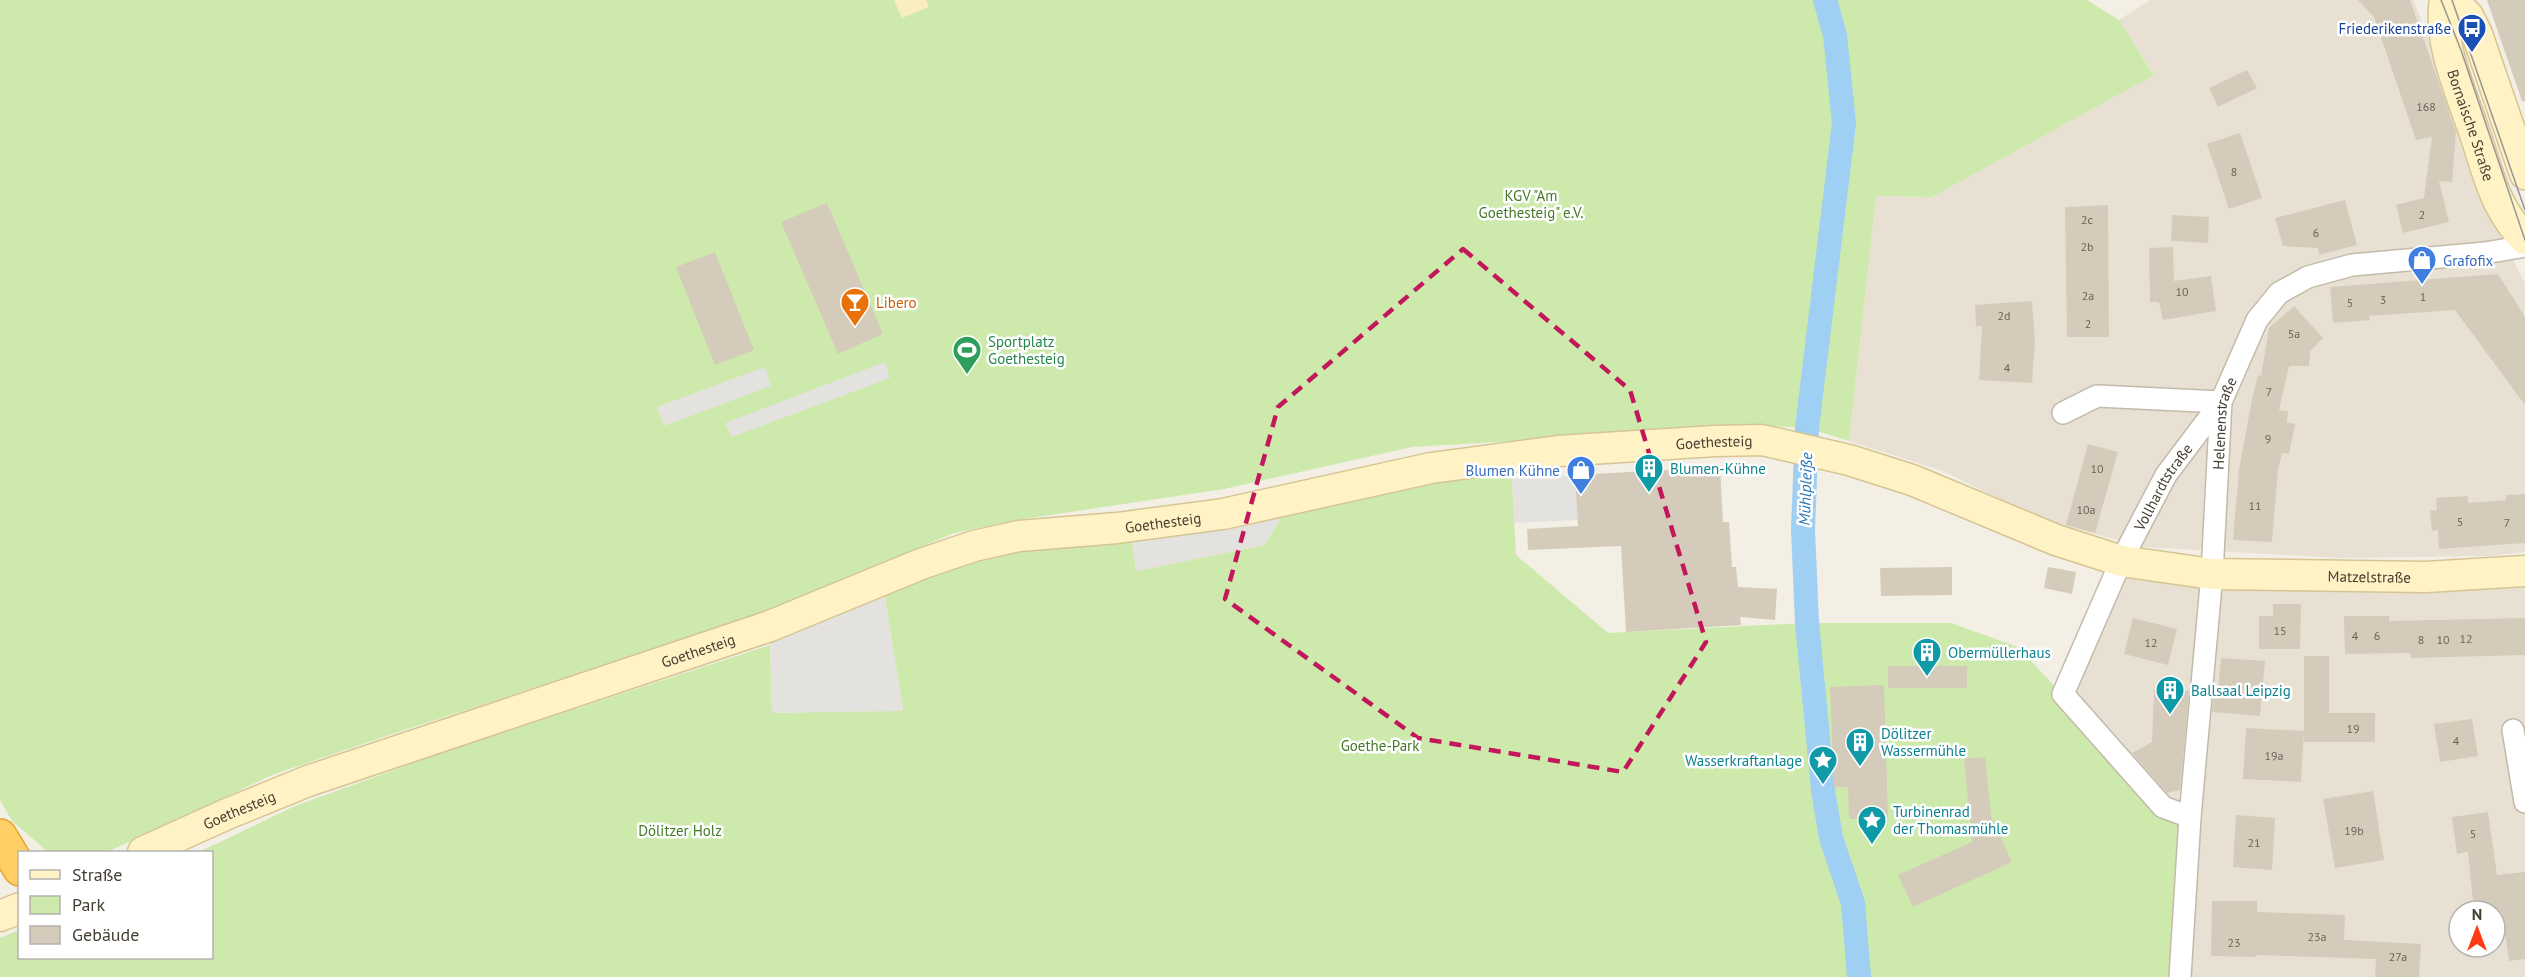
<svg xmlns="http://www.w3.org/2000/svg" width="2525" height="977" viewBox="0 0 2525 977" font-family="'PT Sans',sans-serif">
<rect width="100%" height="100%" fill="#f3efe5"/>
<path fill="#e8e1d3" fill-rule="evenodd" d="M2150,0H2414L2493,222L2525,283V552L2489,556L2341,558L2144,547L2057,524L2018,508L1943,471L1849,441L1876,196L1932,197L2154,74L2119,20Z
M2121,561L2525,571V977H2180L2163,807L2063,694ZM2459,911H2495V947H2459Z"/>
<path fill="#cdeaac" d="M0,0H2087L2119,20L2154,75L1932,197L1876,196L1849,441L1807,428L1769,426L1412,447L1224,489L1017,520L954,533L750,618L401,731L272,775L107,852H48L12,821L0,800Z
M1511,457L1516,555L1608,633L1807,623H1951L2018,647L2132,769L2190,817L2180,977H0V938L19,930L20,958H212V852H199L295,806L441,753L770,645L772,713L903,710L882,580L1130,526L1136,571L1264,545L1292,498Z"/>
<path fill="#faeebf" d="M894,0H926L929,7L902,18Z"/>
<path fill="#e4e2de" d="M885,362L890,378L732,437L725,423Z
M765,367L771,386L664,426L657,407Z
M1575,475L1578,520L1514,523L1512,479Z
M1292,498L1265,545L1136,571L1130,526Z
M882,580L903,711L772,713L770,626Z"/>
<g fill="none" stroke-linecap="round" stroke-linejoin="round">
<path stroke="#9fcff3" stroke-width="24" d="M1825,0L1835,35L1844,123L1807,428L1803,529L1807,623L1823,790L1831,838L1853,903L1859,977"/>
</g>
<path fill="#d5cbba" d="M2358,0H2410L2456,132L2452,182L2439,181L2449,222L2403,233L2396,205L2424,198L2432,137L2416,140L2374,17Z
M2487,0H2525V101H2522Z
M2247,70L2257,88L2218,107L2209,88Z
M2240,133L2262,198L2229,209L2207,144Z
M2345,200L2357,245L2319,255L2318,248L2283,246L2275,218Z
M827,203L883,334L838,354L781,222Z
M2108,205L2109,337H2067L2065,207Z
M2172,215L2209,217L2208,243L2171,241Z
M2173,247L2174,281L2211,276L2216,311L2163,320L2159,302H2150L2149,248Z
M715,252L754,350L715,365L676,267Z
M2498,274L2525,317V405L2455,310L2369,316L2370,320L2333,323L2330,287Z
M2032,301L2035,340L2032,383L1979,380L1982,326H1976L1975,305Z
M2294,306L2323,338L2310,351L2309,366H2289L2279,410L2288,411L2287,422L2295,424L2289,454L2282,453L2278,470L2272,542L2233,540L2239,470L2252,399L2258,375L2261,376L2269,328Z
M2088,444L2118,452L2095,533L2066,525Z
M1720,467L1723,522H1729L1732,567H1736L1738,587L1777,589L1775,620L1740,617L1741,625L1626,632L1621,546L1528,550L1527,529L1578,526L1575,475Z
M2525,494V543L2439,549L2438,530L2432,531L2430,511L2437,510L2436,498L2468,496V503L2506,500V495Z
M1952,567V595L1881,596L1880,568Z
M2048,567L2076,572L2072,594L2044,588Z
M2273,604H2301L2300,649H2259V616H2273Z
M2344,616H2389V621L2525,618V655L2411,658V653L2345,654Z
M2133,618L2177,629L2168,665L2124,654Z
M2304,656H2329V713H2375V742H2304Z
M2221,658L2265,661L2260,716L2212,712L2214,692H2218Z
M1888,666H1967V688H1888Z
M1884,685L1888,817L1849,819L1848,787H1834L1830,687Z
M2154,690L2189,691L2180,790L2167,793L2132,753L2152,742Z
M2472,719L2478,756L2440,762L2434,724Z
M2246,728L2304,731L2301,782L2243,779Z
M1985,757L1991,816L2012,862L1913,907L1898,875L1972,842L1964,759Z
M2373,791L2384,860L2335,868L2323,799Z
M2488,812L2497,875L2525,872V959L2509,961L2502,913L2474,911L2468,852L2457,854L2452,817Z
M2236,815L2275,818L2272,870L2233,867Z
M2212,901H2257V912L2345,915L2344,940L2421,944L2419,977H2375L2376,959L2256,955V957L2211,956Z"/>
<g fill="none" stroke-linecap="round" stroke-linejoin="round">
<g stroke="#c2baaa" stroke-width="24">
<g id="street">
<path d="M2063,413L2097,396L2221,402"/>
<path d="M2513,730L2525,802"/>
<path id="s1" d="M2190,817L2163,807L2063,694L2121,561L2166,475L2221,402"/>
<path id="s2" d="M2180,977L2190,817L2212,574L2221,402L2257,320L2279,293L2308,277L2352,265L2485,253L2525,246"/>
</g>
</g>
<g stroke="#d6c593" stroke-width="33">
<g id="secondary">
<path id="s3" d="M2445,0C2437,42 2463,97 2476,137C2483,158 2489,182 2499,202C2506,216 2514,228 2525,239"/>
<path d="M2452,0L2468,16L2477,34L2525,174"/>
<path id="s4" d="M143,852L227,814L308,781L770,626L921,564L974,546L1019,536L1117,528L1223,514L1431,468L1558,451L1715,441L1762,440L1849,460L1912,480L2056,540L2121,561L2212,574L2426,577L2525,571"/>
<path d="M0,916L20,908"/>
</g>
</g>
<g stroke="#e3a52f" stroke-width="36">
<path id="highway" d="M0,836L20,869"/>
</g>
<use href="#street" stroke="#fff" stroke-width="21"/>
<use href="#secondary" stroke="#fff2c4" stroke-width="30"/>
<use href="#highway" stroke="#ffcf65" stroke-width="33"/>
<path stroke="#959595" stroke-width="1.5" d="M2441,0L2461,50L2525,240
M2452,0L2525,210"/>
</g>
<path fill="none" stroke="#c2185b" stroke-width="4.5" stroke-dasharray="12 8" stroke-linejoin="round" d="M1463,249L1630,390L1706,642L1623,772L1418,738L1225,599L1278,407Z"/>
<defs>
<g id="bus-pin" transform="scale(1.5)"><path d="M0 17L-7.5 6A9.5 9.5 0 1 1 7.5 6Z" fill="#1a4fb4" stroke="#fff"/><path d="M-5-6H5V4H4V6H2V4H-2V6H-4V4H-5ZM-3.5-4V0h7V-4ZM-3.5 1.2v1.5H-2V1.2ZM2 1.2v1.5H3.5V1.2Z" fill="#fff"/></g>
<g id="shop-pin" transform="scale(1.5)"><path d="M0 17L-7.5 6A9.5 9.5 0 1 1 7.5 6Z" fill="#3f7fe0" stroke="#fff"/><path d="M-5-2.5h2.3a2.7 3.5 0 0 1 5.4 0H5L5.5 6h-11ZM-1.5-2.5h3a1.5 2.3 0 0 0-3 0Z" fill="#fff"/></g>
<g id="bar-pin" transform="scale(1.5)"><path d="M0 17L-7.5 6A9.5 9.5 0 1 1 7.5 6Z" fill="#e8710a" stroke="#fff"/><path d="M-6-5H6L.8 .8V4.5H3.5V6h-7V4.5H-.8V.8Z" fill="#fff"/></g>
<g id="stadium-pin" transform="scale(1.5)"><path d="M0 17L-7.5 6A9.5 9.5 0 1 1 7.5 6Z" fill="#2e9e5b" stroke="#fff"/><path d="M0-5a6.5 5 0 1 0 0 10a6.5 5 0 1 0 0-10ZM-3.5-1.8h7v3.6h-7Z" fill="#fff"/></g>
<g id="building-pin" transform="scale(1.5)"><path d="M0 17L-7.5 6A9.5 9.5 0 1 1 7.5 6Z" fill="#0f9aa8" stroke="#fff"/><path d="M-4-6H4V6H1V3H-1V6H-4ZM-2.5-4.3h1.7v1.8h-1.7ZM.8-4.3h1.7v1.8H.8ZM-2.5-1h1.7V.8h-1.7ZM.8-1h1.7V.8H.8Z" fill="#fff"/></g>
<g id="sight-pin" transform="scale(1.5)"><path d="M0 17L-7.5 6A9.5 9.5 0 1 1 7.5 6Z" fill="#0f9aa8" stroke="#fff"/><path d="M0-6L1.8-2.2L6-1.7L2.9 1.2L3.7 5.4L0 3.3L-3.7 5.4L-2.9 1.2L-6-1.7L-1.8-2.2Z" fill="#fff"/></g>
</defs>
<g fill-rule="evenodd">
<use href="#bus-pin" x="2472" y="28"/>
<use href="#shop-pin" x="2422" y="260"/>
<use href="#bar-pin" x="855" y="302"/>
<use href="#stadium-pin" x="967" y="350"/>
<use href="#building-pin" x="1649" y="468"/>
<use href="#shop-pin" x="1581" y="470"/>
<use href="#building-pin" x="1927" y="652"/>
<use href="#building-pin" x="2170" y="690"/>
<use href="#building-pin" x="1860" y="742"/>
<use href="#sight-pin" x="1823" y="760"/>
<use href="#sight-pin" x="1872" y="820"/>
</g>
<g text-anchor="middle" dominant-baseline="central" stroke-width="5" stroke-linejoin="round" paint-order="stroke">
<g font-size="12" fill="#6a6356">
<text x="2426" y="106">168</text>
<text x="2234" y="171">8</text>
<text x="2422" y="214">2</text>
<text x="2087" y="219">2c</text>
<text x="2316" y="232">6</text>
<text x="2087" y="246">2b</text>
<text x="2182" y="291">10</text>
<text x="2088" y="295">2a</text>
<text x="2423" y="296">1</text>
<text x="2383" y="299">3</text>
<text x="2350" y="302">5</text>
<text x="2004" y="315">2d</text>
<text x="2088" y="323">2</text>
<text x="2294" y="333">5a</text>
<text x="2007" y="367">4</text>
<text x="2269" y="391">7</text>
<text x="2268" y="438">9</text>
<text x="2097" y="468">10</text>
<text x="2255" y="505">11</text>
<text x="2086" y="509">10a</text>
<text x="2460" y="521">5</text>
<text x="2507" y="522">7</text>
<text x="2280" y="630">15</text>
<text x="2355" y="635">4</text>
<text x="2377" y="635">6</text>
<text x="2466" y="638">12</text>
<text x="2421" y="639">8</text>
<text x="2443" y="639">10</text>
<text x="2151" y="642">12</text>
<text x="2353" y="728">19</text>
<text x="2456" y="740">4</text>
<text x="2274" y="755">19a</text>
<text x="2354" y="830">19b</text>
<text x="2473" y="833">5</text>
<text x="2254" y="842">21</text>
<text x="2317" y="936">23a</text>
<text x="2234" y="942">23</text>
<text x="2398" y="956">27a</text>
</g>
<g font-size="15" fill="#164399" stroke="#fff" text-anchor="end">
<text x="2451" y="28">Friederikenstraße</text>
</g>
<g font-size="15" fill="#464034" stroke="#fff">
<text stroke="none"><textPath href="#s3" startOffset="129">Bornaische Straße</textPath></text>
<text stroke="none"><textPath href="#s2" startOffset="556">Helenenstraße</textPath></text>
<text stroke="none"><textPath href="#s4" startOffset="1635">Goethesteig</textPath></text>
<text stroke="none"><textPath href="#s1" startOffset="410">Vollhardtstraße</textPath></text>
<text stroke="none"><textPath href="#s4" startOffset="1077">Goethesteig</textPath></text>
<text stroke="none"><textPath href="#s4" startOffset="2312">Matzelstraße</textPath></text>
<text stroke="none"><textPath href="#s4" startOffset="591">Goethesteig</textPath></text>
<text stroke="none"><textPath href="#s4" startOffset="105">Goethesteig</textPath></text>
</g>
<g font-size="15" fill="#447a25" stroke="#fff">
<text x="1531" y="195">KGV "Am<tspan x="1531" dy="17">Goethesteig" e.V.</tspan></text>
<text x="1380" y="745">Goethe-Park</text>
<text x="680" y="830">Dölitzer Holz</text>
</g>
<g font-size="15" fill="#366cbe" stroke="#fff" text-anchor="start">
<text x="2443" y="260">Grafofix</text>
<text x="1560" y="470" text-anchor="end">Blumen Kühne</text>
</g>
<g font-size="15" fill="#c56008" stroke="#fff" text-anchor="start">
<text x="876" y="302">Libero</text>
</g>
<g font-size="15" fill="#27864d" stroke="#fff" text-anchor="start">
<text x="988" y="341">Sportplatz<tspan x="988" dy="17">Goethesteig</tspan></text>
</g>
<g font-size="15" fill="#0d838f" stroke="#fff" text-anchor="start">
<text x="1670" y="468">Blumen-Kühne</text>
<text x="1948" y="652">Obermüllerhaus</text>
<text x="2191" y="690">Ballsaal Leipzig</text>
<text x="1881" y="733">Dölitzer<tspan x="1881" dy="17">Wassermühle</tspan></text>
<text x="1802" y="760" text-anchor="end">Wasserkraftanlage</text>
<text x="1893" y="811">Turbinenrad<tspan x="1893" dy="17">der Thomasmühle</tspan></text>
</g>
<g font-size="16" font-style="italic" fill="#2978b6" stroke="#fff">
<text transform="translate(1805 489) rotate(-88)">Mühlpleiße</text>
</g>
</g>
<rect x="18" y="851" width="195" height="108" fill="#ffffff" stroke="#b5b3ae" stroke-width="1.5"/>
<rect x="30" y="870" width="30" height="9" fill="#fff2c4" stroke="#b5b3ae" stroke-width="1.5"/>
<text x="72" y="881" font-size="18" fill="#464034">Straße</text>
<rect x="30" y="896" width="30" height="18" fill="#cdeaac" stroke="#b5b3ae" stroke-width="1.5"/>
<text x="72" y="911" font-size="18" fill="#464034">Park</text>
<rect x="30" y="926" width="30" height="18" fill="#d5cbba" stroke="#b5b3ae" stroke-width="1.5"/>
<text x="72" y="941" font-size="18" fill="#464034">Gebäude</text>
<g transform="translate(2477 929)"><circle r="28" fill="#ffffff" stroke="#b5b3ae" stroke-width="1.5"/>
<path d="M0-4.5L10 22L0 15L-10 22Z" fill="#ff3911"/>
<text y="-9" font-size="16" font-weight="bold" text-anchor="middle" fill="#464034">N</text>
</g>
</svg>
